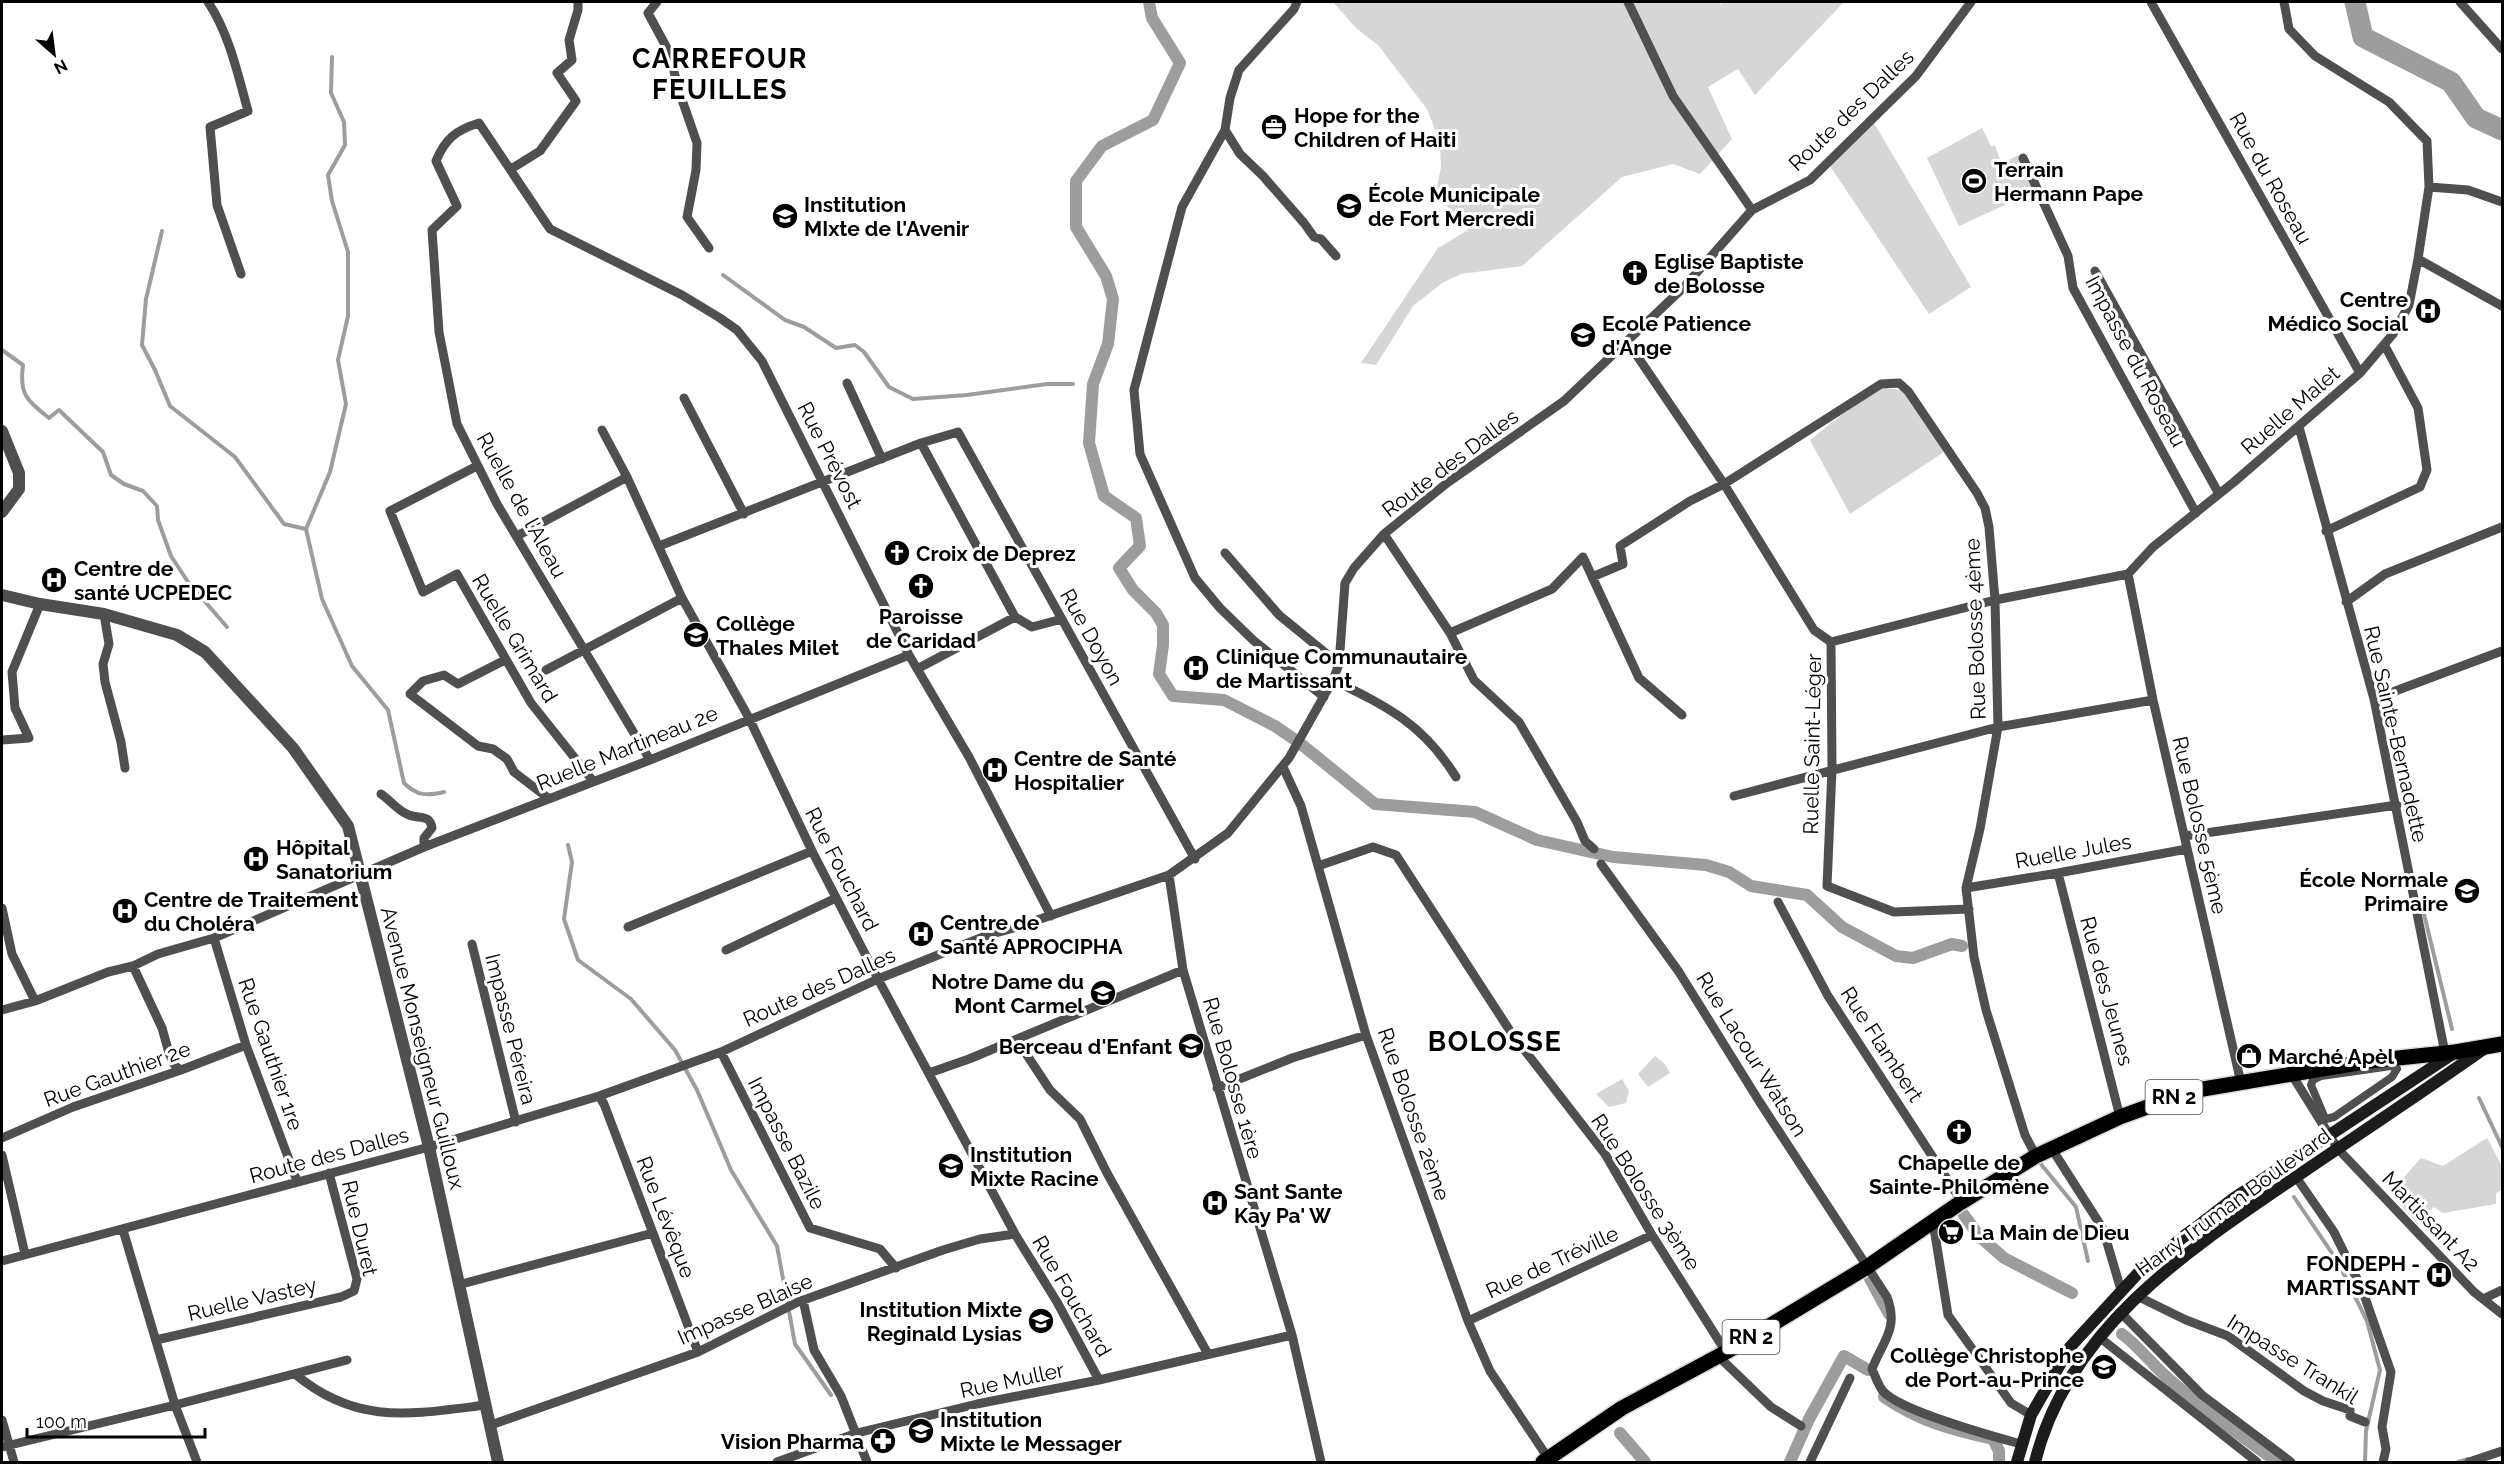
<svg xmlns="http://www.w3.org/2000/svg" width="2504" height="1464" viewBox="0 0 2504 1464" font-family="Raleway,sans-serif">
<rect width="100%" height="100%" fill="#fff"/>
<path fill="#d6d6d6" d="M1333,2H1715L1721,4L1723,2H1844L1755,95L1738,69L1708,87L1732,139L1700,174L1673,164L1622,177L1522,266L1461,274L1442,283L1413,306L1376,365L1361,363L1438,248L1468,230L1446,205L1437,187L1441,167L1440,142L1427,109L1378,45L1357,29Z
M1874,123L1971,287L1929,314L1828,163Z
M1982,128L1991,146H1995L2002,164L2018,155L2033,189L2018,199L1959,226L1927,158Z
M1877,387L1908,391L1944,452L1850,514L1810,440Z
M1655,1056L1664,1063L1670,1073L1648,1087L1638,1074Z
M1622,1079L1629,1091L1626,1103L1609,1107L1596,1094Z
M2487,1138L2502,1166V1190L2496,1193V1204L2443,1213L2434,1207L2417,1223L2390,1193L2421,1158L2443,1166Z"/>
<g fill="none" stroke-linecap="round" stroke-linejoin="round">
<path stroke="#9d9d9d" stroke-width="4" d="M162,231L146,299L142,345L155,370L170,406L235,457L284,524L306,529L322,599L352,666L388,710L404,783C417,796 427,796 444,792
M723,275L785,320L804,327L836,348L855,345L864,352L889,387L913,399L967,395L1047,384H1073
M2,350L23,365C19,395 27,400 49,418L59,410L103,452L111,475L124,484L143,491L157,506L158,520L171,556L188,582L227,627
M306,529L330,472L346,404L338,360L348,316V252L332,201L328,175L345,145L344,122L331,93L332,57
M568,845L572,862L564,919L578,960L631,999L675,1050L697,1090L731,1170L777,1246L795,1344L831,1395
M2422,906L2452,1029
M2244,1055L2246,1062
M2479,1098L2502,1147
M2040,1163L2076,1207L2088,1261
M2294,1197L2338,1262L2367,1321L2380,1370L2366,1431L2365,1462
M2458,1462L2468,1459"/>
<path stroke="#9d9d9d" stroke-width="12" d="M1149,2L1152,18L1180,63L1153,120L1102,146L1076,181V227L1106,276L1113,299L1108,344L1093,384L1089,443L1104,496L1136,518L1140,546L1119,568L1133,590L1156,613L1163,625V645L1159,674L1173,696L1224,700L1275,726L1301,744L1375,804L1475,812L1537,840L1613,857L1706,865L1729,872L1751,886L1807,895L1842,927L1896,956L1913,958L1952,944L1962,946
M1964,1215L1979,1236L2004,1258L2072,1293
M1870,1279L1889,1314
M2122,1334C2140,1347 2152,1365 2169,1379C2203,1409 2241,1435 2277,1462
M1884,1397C1919,1421 1952,1430 1993,1439L1999,1451V1462
M1620,1433L1645,1462
M1790,1462L1809,1419L1844,1356L1868,1370"/>
<path stroke="#9d9d9d" stroke-width="21" d="M2355,2L2363,37L2451,82L2476,118L2502,130"/>
<g stroke="#dbdbdb" stroke-width="18">
<path id="primary" d="M1543,1462L1622,1408L1726,1352L1867,1267L1957,1205L2036,1156L2120,1117L2191,1091L2370,1061L2455,1052L2502,1044"/>
</g>
<path stroke="#4f4f4f" stroke-width="8" d="M2391,1066L2397,1069L2392,1077L2334,1117L2326,1119L2324,1116L2311,1085L2313,1080L2321,1076Z"/>
<path stroke="#4f4f4f" stroke-width="9" d="M208,2C229,33 238,75 248,111L210,127L217,205L241,274
M657,2L648,13L669,52L679,91L697,143L696,170L687,217L709,248
M1297,2L1294,9L1239,70L1230,98L1225,130L1182,207L1134,390L1140,454L1195,578L1220,608L1253,640L1324,697
M1628,2L1673,96L1752,210
M2151,2L2360,373
M2460,2L2502,49
M1225,130L1240,154L1263,176L1304,223L1314,237L1321,239L1336,256
M2023,158L2068,256L2073,288L2196,513
M511,169L540,151L576,101L557,73L572,60L569,40L578,10V2
M2429,187L2468,190L2502,202
M2418,259L2502,306
M2095,271L2219,494
M1627,341L1724,484L1814,630L1831,642
M847,383L882,459
M684,398L744,514
M2299,427L2374,699L2445,1053
M602,430L627,477L682,598L749,718L812,851L878,979L1015,1234L1057,1302L1099,1380
M921,443L1015,617
M477,466L390,511L423,592L457,574L531,703L593,781
M2326,531L2420,487L2427,470L2418,408L2385,346
M1384,534L1450,633L1474,680L1519,722L1577,822L1585,841L1594,849
M517,536L627,477
M659,546L921,443L958,432L1195,859
M1225,553L1279,615L1339,664
M2128,574L2153,700L2241,1083
M1592,577L1623,564L1620,546L1690,501L1724,484L1881,384L1899,383L1908,391L1977,493L1985,508L1989,527L1995,600L1998,727L1980,829L1966,888L1974,957L1986,1010L2025,1135L2036,1156
M2346,602L2385,574L2502,527
M104,614L109,644L103,664L105,682L121,742L125,768
M1450,633L1552,589L1583,557L1639,678L1682,715
M1831,642L1995,600L2128,574L2153,547L2234,482L2360,373L2393,334L2409,305L2418,259L2429,187L2427,141L2389,102L2315,56L2289,29L2284,2
M1831,642L1832,769L1827,886L1894,912L1969,909
M505,660L458,684L444,675L423,681L410,694L478,746L493,749L507,759L514,772L548,798
M917,669L1015,617L1032,627L1062,619
M546,670L682,598
M1333,680C1388,707 1423,724 1456,777
M2374,699L2502,651
M2,740L29,738L15,708L12,672L40,604
M650,760L497,504L457,424L439,332L432,230L457,206L436,161C445,139 456,130 479,123L550,229L682,295L720,318L737,330L762,361L909,655L969,757L1051,916
M1283,767L1301,806L1366,1035L1468,1321L1490,1371L1550,1461
M381,794C390,800 399,812 409,815C419,819 430,814 432,828L424,838V847
M1734,796L1998,727L2153,700
M2185,836L2397,805
M1601,864L1679,972L1759,1101L1887,1297C1899,1328 1883,1341 1872,1369C1875,1376 1878,1384 1882,1390C1897,1410 1995,1437 2021,1444
M1318,866L1373,847L1396,855L1512,1034L1605,1154L1652,1235L1726,1352
M2058,873L2120,1117
M1169,875L1183,970L1292,1335L1321,1462
M1966,888L2058,873L2187,849
M1778,902L1828,996L1962,1202
M2,908L12,954L35,1001
M628,927L812,851
M214,938L246,1045L297,1181
M472,944L516,1122
M726,950L836,898
M133,966L162,1028L169,1053L175,1066L181,1070
M2,1010L35,1001L108,972L133,966L158,954L214,938L424,847L650,760L909,655
M1017,1040L1050,1090L1080,1119L1107,1173L1208,1354
M721,1052L810,1228L880,1249L896,1268
M929,1073L969,1059L1183,970
M2292,1075L2338,1149L2474,1292L2502,1314
M1217,1088L1292,1058L1366,1035
M599,1096L604,1104L698,1352
M2,1138L73,1107L181,1070L246,1045
M2052,1149L2103,1229L2121,1290
M2,1155L25,1254
M2296,1177L2334,1232L2362,1289L2391,1372L2382,1427L2386,1449L2383,1462
M1933,1222L1948,1315L2011,1403L2031,1415
M123,1230L175,1405L197,1462
M2,1261L429,1147L599,1096L721,1052L878,979L988,935L1017,927L1169,875L1228,833L1289,758L1333,680L1339,664L1345,583L1354,568L1384,534L1447,483L1564,401L1684,287L1752,210L1810,180L1916,76L1971,2
M458,1285L653,1233
M2137,1296L2186,1320L2228,1336L2304,1391L2323,1401L2350,1410V1416L2365,1422
M2485,1298L2502,1290
M803,1300L814,1350L841,1396L867,1462
M2120,1312L2202,1395L2291,1462
M1468,1321L1652,1235
M2099,1337L2257,1462
M156,1340L341,1297L354,1291L357,1279L329,1173
M1718,1356L1771,1407L1801,1426
M295,1374C357,1426 412,1414 486,1405
M2,1420L14,1462
M491,1425L698,1352L798,1302L943,1250L980,1239L1015,1234
M2,1447L175,1405L347,1360
M777,1462L857,1433L977,1404L1099,1380L1292,1335
M1810,1462L1850,1378
M2469,1462L2502,1451"/>
<path stroke="#4f4f4f" stroke-width="12" d="M2,431L19,473V489L2,512
M2,595L40,604L104,614L177,635L205,652L293,748L348,826L429,1147L498,1462"/>
<path stroke="#1c1c1c" stroke-width="12" d="M2017,1462L2031,1415L2070,1347L2141,1270L2234,1198L2454,1053
M2035,1462C2069,1323 2198,1244 2309,1168C2368,1128 2427,1089 2485,1048"/>
<use href="#primary" stroke="#000" stroke-width="15"/>
</g>
<defs>
<g id="office-disc" transform="scale(1.35)"><circle r="9.5" fill="#000" stroke="#fff"/><path d="M-6-3h4V-5.5h4V-3h4V5H-6ZM-1-4.5V-3h2v-1.5ZM-6 0V1H6V0Z" fill="#fff"/></g>
<g id="stadium-disc" transform="scale(1.35)"><circle r="9.5" fill="#000" stroke="#fff"/><path d="M0-5a6.5 5 0 1 0 0 10a6.5 5 0 1 0 0-10ZM-3.5-1.8h7v3.6h-7Z" fill="#fff"/></g>
<g id="school-disc" transform="scale(1.35)"><circle r="9.5" fill="#000" stroke="#fff"/><path d="M0-5L7-2L0 1L-7-2ZM-4 1L0 2.5L4 1V4Q0 6-4 4Z" fill="#fff"/></g>
<g id="church-disc" transform="scale(1.35)"><circle r="9.5" fill="#000" stroke="#fff"/><path d="M-1.2-6h2.4v3.5h3.3v2.4h-3.3V6h-2.4V-.1h-3.3v-2.4h3.3Z" fill="#fff"/></g>
<g id="hospital-disc" transform="scale(1.35)"><circle r="9.5" fill="#000" stroke="#fff"/><path d="M-5-5h3v3.5h4V-5h3V5h-3V1.5h-4V5h-3Z" fill="#fff"/></g>
<g id="university-disc" transform="scale(1.35)"><circle r="9.5" fill="#000" stroke="#fff"/><path d="M0-5L7-2L0 1L-7-2ZM-4 1L0 2.5L4 1V4Q0 6-4 4Z" fill="#fff"/></g>
<g id="shop-disc" transform="scale(1.35)"><circle r="9.5" fill="#000" stroke="#fff"/><path d="M-5-2.5h2.3a2.7 3.5 0 0 1 5.4 0H5L5.5 6h-11ZM-1.5-2.5h3a1.5 2.3 0 0 0-3 0Z" fill="#fff"/></g>
<g id="supermarket-disc" transform="scale(1.35)"><circle r="9.5" fill="#000" stroke="#fff"/><path d="M-6-5.5h2.5l.6 2H6L4.5 2H-2.5L-4.4-4H-6ZM-1.5 3.2a1.3 1.3 0 1 0 .1 0ZM3 3.2a1.3 1.3 0 1 0 .1 0Z" fill="#fff"/></g>
<g id="pharmacy-disc" transform="scale(1.35)"><circle r="9.5" fill="#000" stroke="#fff"/><path d="M-2-6h4v4h4v4h-4v4h-4v-4h-4v-4h4Z" fill="#fff"/></g>
</defs>
<g fill-rule="evenodd">
<use href="#office-disc" x="1274" y="127"/>
<use href="#stadium-disc" x="1974" y="181"/>
<use href="#school-disc" x="1349" y="206"/>
<use href="#school-disc" x="785" y="216"/>
<use href="#church-disc" x="1635" y="273"/>
<use href="#hospital-disc" x="2428" y="311"/>
<use href="#school-disc" x="1583" y="335"/>
<use href="#church-disc" x="897" y="553"/>
<use href="#hospital-disc" x="54" y="580"/>
<use href="#church-disc" x="921" y="586"/>
<use href="#school-disc" x="696" y="635"/>
<use href="#hospital-disc" x="1196" y="668"/>
<use href="#hospital-disc" x="995" y="770"/>
<use href="#hospital-disc" x="256" y="859"/>
<use href="#university-disc" x="2467" y="891"/>
<use href="#hospital-disc" x="125" y="911"/>
<use href="#hospital-disc" x="921" y="934"/>
<use href="#school-disc" x="1103" y="993"/>
<use href="#school-disc" x="1191" y="1046"/>
<use href="#shop-disc" x="2249" y="1056"/>
<use href="#church-disc" x="1959" y="1132"/>
<use href="#school-disc" x="951" y="1166"/>
<use href="#hospital-disc" x="1215" y="1203"/>
<use href="#supermarket-disc" x="1951" y="1232"/>
<use href="#hospital-disc" x="2439" y="1275"/>
<use href="#school-disc" x="1041" y="1321"/>
<use href="#school-disc" x="2104" y="1367"/>
<use href="#school-disc" x="921" y="1431"/>
<use href="#pharmacy-disc" x="883" y="1441"/>
</g>
<g text-anchor="middle" dominant-baseline="central" stroke-width="6" stroke-linejoin="round" paint-order="stroke">
<g fill="#fff" stroke="#4c4c4c" stroke-width="1.5">
<rect x="2145.5" y="1080" width="57" height="34" rx="4.5"/>
<rect x="1722.5" y="1320" width="57" height="34" rx="4.5"/>
</g>
<g font-size="20" font-weight="bold" fill="#000">
<text x="2174" y="1097">RN 2</text>
<text x="1751" y="1337">RN 2</text>
</g>
<g font-size="21" fill="#000" stroke="#fff">
<text transform="translate(1851 110) rotate(-44)">Route des Dalles</text>
<text transform="translate(2271 178) rotate(61)">Rue du Roseau</text>
<text transform="translate(2136 361) rotate(62)">Impasse du Roseau</text>
<text transform="translate(2290 410) rotate(-41)">Ruelle Malet</text>
<text transform="translate(830 455) rotate(63)">Rue Prévost</text>
<text transform="translate(1450 463) rotate(-37)">Route des Dalles</text>
<text transform="translate(522 505) rotate(61)">Ruelle de l'Aleau</text>
<text transform="translate(1975 629) rotate(-92)">Rue Bolosse 4ème</text>
<text transform="translate(1092 637) rotate(61)">Rue Doyon</text>
<text transform="translate(515 638) rotate(59)">Ruelle Grimard</text>
<text transform="translate(2396 734) rotate(77)">Rue Sainte-Bernadette</text>
<text transform="translate(1812 744) rotate(-89)">Ruelle Saint-Léger</text>
<text transform="translate(627 748) rotate(-22)">Ruelle Martineau 2e</text>
<text transform="translate(2200 825) rotate(77)">Rue Bolosse 5ème</text>
<text transform="translate(2073 851) rotate(-10)">Ruelle Jules</text>
<text transform="translate(842 869) rotate(63)">Rue Fouchard</text>
<text transform="translate(819 987) rotate(-24)">Route des Dalles</text>
<text transform="translate(2107 991) rotate(75)">Rue des Jeunes</text>
<text transform="translate(511 1029) rotate(76)">Impasse Péreira</text>
<text transform="translate(1882 1044) rotate(57)">Rue Flambert</text>
<text transform="translate(423 1048) rotate(76)">Avenue Monseigneur Guilloux</text>
<text transform="translate(271 1054) rotate(71)">Rue Gauthier 1re</text>
<text transform="translate(1752 1054) rotate(58)">Rue Lacour Watson</text>
<text transform="translate(117 1074) rotate(-20)">Rue Gauthier 2e</text>
<text transform="translate(1233 1078) rotate(74)">Rue Bolosse 1ère</text>
<text transform="translate(1414 1114) rotate(71)">Rue Bolosse 2ème</text>
<text transform="translate(787 1143) rotate(63)">Impasse Bazile</text>
<text transform="translate(329 1155) rotate(-15)">Route des Dalles</text>
<text transform="translate(1646 1192) rotate(57)">Rue Bolosse 3ème</text>
<text transform="translate(2233 1202) rotate(-36)">Harry Truman Boulevard</text>
<text transform="translate(666 1217) rotate(69)">Rue Lévêque</text>
<text transform="translate(2431 1221) rotate(46)">Martissant A2</text>
<text transform="translate(360 1228) rotate(77)">Rue Duret</text>
<text transform="translate(1552 1262) rotate(-25)">Rue de Tréville</text>
<text transform="translate(1072 1296) rotate(60)">Rue Fouchard</text>
<text transform="translate(252 1299) rotate(-13)">Ruelle Vastey</text>
<text transform="translate(745 1309) rotate(-24)">Impasse Blaise</text>
<text transform="translate(2293 1359) rotate(32)">Impasse Trankil</text>
<text transform="translate(1012 1380) rotate(-12)">Rue Muller</text>
</g>
<g font-size="21" font-weight="bold" fill="#000" stroke="#fff" text-anchor="start">
<text x="1294" y="115">Hope for the<tspan x="1294" dy="24">Children of Haiti</tspan></text>
<text x="1994" y="169">Terrain<tspan x="1994" dy="24">Hermann Pape</tspan></text>
<text x="1368" y="194">École Municipale<tspan x="1368" dy="24">de Fort Mercredi</tspan></text>
<text x="804" y="204">Institution<tspan x="804" dy="24">MIxte de l'Avenir</tspan></text>
<text x="1654" y="261">Eglise Baptiste<tspan x="1654" dy="24">de Bolosse</tspan></text>
<text x="2408" y="299" text-anchor="end">Centre<tspan x="2408" dy="24">Médico Social</tspan></text>
<text x="1602" y="323">Ecole Patience<tspan x="1602" dy="24">d'Ange</tspan></text>
<text x="916" y="553">Croix de Deprez</text>
<text x="74" y="568">Centre de<tspan x="74" dy="24">santé UCPEDEC</tspan></text>
<text x="921" y="616" text-anchor="middle">Paroisse<tspan x="921" dy="24">de Caridad</tspan></text>
<text x="716" y="623">Collège<tspan x="716" dy="24">Thales Milet</tspan></text>
<text x="1216" y="656">Clinique Communautaire<tspan x="1216" dy="24">de Martissant</tspan></text>
<text x="1014" y="758">Centre de Santé<tspan x="1014" dy="24">Hospitalier</tspan></text>
<text x="276" y="847">Hôpital<tspan x="276" dy="24">Sanatorium</tspan></text>
<text x="2448" y="879" text-anchor="end">École Normale<tspan x="2448" dy="24">Primaire</tspan></text>
<text x="144" y="899">Centre de Traitement<tspan x="144" dy="24">du Choléra</tspan></text>
<text x="940" y="922">Centre de<tspan x="940" dy="24">Santé APROCIPHA</tspan></text>
<text x="1084" y="981" text-anchor="end">Notre Dame du<tspan x="1084" dy="24">Mont Carmel</tspan></text>
<text x="1172" y="1046" text-anchor="end">Berceau d'Enfant</text>
<text x="2268" y="1056">Marché Apèl</text>
<text x="970" y="1154">Institution<tspan x="970" dy="24">Mixte Racine</tspan></text>
<text x="1959" y="1162" text-anchor="middle">Chapelle de<tspan x="1959" dy="24">Sainte-Philomène</tspan></text>
<text x="1234" y="1191">Sant Sante<tspan x="1234" dy="24">Kay Pa' W</tspan></text>
<text x="1970" y="1232">La Main de Dieu</text>
<text x="2420" y="1263" text-anchor="end">FONDEPH -<tspan x="2420" dy="24">MARTISSANT</tspan></text>
<text x="1022" y="1309" text-anchor="end">Institution Mixte<tspan x="1022" dy="24">Reginald Lysias</tspan></text>
<text x="2084" y="1355" text-anchor="end">Collège Christophe<tspan x="2084" dy="24">de Port-au-Prince</tspan></text>
<text x="940" y="1419">Institution<tspan x="940" dy="24">Mixte le Messager</tspan></text>
<text x="864" y="1441" text-anchor="end">Vision Pharma</text>
</g>
<g font-size="27" font-weight="bold" letter-spacing="1.5" fill="#000" stroke="#fff">
<text x="720" y="58">CARREFOUR<tspan x="720" dy="31">FEUILLES</tspan></text>
<text x="1495" y="1041">BOLOSSE</text>
</g>
</g>
<rect width="2504" height="1464" fill="none" stroke="#000000" stroke-width="6"/>
<g transform="translate(54 54) rotate(152)" stroke="#ffffff" stroke-width="4.5" paint-order="stroke">
<path d="M0-4.5L10 22L0 15L-10 22Z" fill="#000000"/>
<text y="-9" font-size="16" font-weight="bold" text-anchor="middle" fill="#000000">N</text>
</g>
<path d="M27 1428v9h178v-9" fill="none" stroke="#000000" stroke-width="3"/>
<text x="36" y="1428" font-size="18" fill="#000000" stroke="#ffffff" stroke-width="4.5" paint-order="stroke">100 m</text>
</svg>
